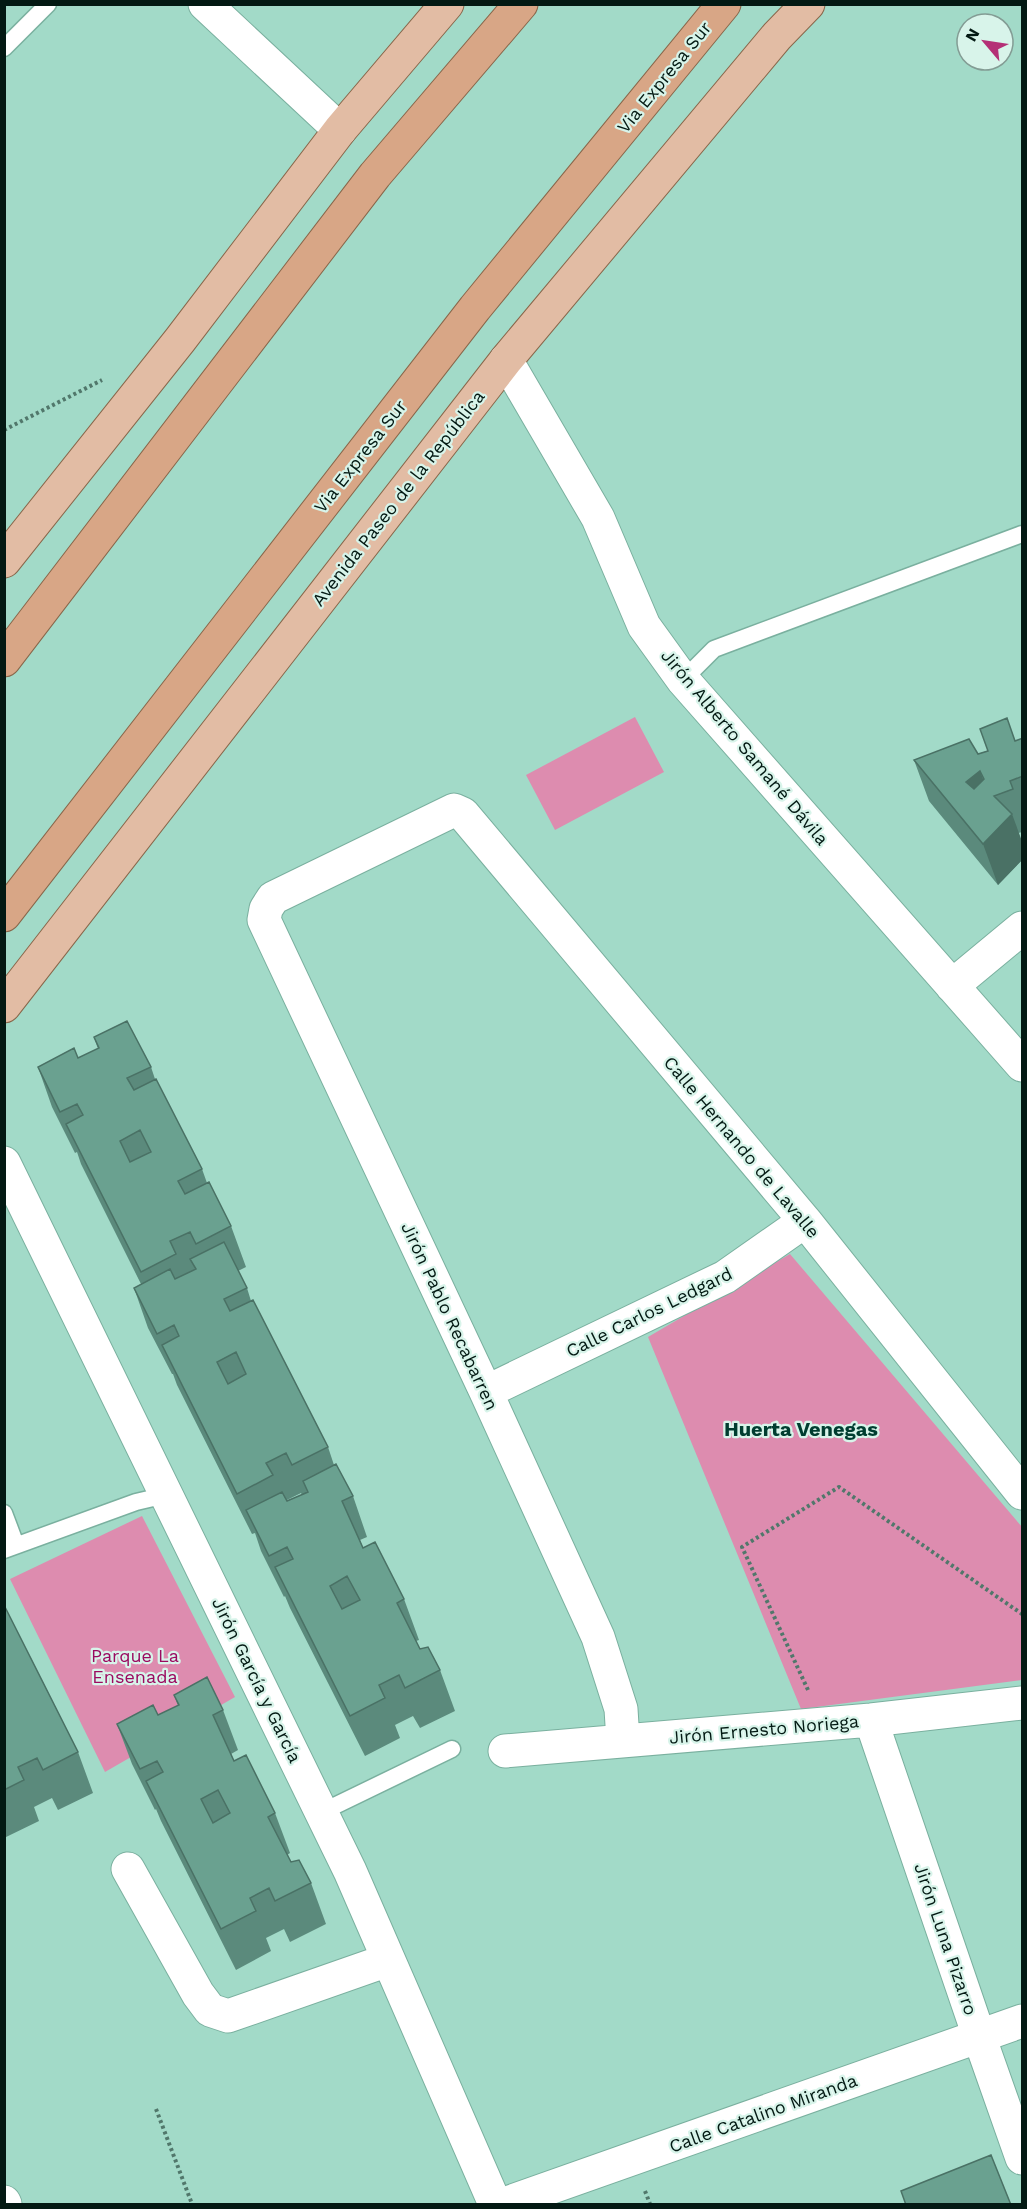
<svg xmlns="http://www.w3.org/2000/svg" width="1027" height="2209" viewBox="0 0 1027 2209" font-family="'Work Sans',sans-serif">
<rect width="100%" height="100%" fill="#a2dac8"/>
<path fill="#dd8caf" d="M635,717L664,772L555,830L526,775Z
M790,1254L1022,1527V1680L801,1709L648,1337Z
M142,1516L235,1697L105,1772L10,1579Z"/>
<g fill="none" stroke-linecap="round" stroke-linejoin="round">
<g stroke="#7ab09f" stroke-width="19">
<path id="service" d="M4,48L48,4
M683,680L714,649L1022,534
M4,1513L16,1545
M4,1550L136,1502L166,1495
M322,1812L452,1749"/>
</g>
<g stroke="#7ab09f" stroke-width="35">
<path id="minor" d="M205,4L340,130
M506,360L598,518L644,626L683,680L1022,1065
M952,986L1022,928
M4,1163L350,1871L495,2204
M486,1392L725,1277L805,1221
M871,1720L979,2036L1022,2158
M623,1741L621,1709L598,1637L486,1392L264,920L266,909L273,898L454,810L463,814L805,1221L1022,1493
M505,1751L871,1720L1022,1703
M128,1869L198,1994L210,2010L228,2016L388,1960
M4,2202L5,2204"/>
</g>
<g stroke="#7ab09f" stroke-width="35">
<path id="tertiary" d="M504,2204L1022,2021"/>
</g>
<g stroke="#88664a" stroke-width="35">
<path id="primary" d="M4,561L180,340L340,130L447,4
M4,1006L506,360L777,36L808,4"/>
</g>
<g stroke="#88664a" stroke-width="35">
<path id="trunk" d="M4,660L375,175L521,4
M4,915L475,308L724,4"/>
</g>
<path stroke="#51776b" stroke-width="4" stroke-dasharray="3 3" stroke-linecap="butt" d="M4,430L102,380
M808,1690L742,1547L839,1487L1022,1614
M156,2109L192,2204
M645,2191L650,2204"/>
<use href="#service" stroke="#fff" stroke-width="16"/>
<use href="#minor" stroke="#fff" stroke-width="33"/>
<use href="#tertiary" stroke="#fff" stroke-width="33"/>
<use href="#primary" stroke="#e2bca4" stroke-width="33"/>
<use href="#trunk" stroke="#d8a686" stroke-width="33"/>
</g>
<path fill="#5b8a7c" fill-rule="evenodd" d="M1023,738V832L1018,833L1023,844V859L998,885L929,801L914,760L978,754Z
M94,1037L151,1067L155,1079L202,1169L207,1183L231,1226L246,1267L238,1271L247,1288L251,1301L328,1447L334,1465L353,1496L367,1537L360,1540L363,1548L404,1599L419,1640L416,1641L420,1649L440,1670L455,1711L420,1728L413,1716L395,1725L400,1738L365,1756L290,1608L285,1596L284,1597L261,1551L255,1533L252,1534L177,1385L173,1374H172L148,1328L134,1288L141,1284L81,1164L77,1152L75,1153L52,1107L38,1067L78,1058L98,1049ZM301,1493L302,1495L287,1501V1500Z
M4,1605L78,1752L93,1793L58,1810L52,1798L34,1807L39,1821L4,1838Z
M174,1695L223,1710L238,1750L231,1754L234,1761L275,1813L290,1853L287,1855L291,1862L311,1883L326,1924L290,1942L284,1929L266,1938L271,1951L236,1970L161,1821L156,1809L155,1810L132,1764L117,1724L158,1715L178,1706Z"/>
<path fill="#4a7165" d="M980,771L995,812L966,782Z
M1012,814L1023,844V859L998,885L983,844Z"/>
<path fill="#6aa190" stroke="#4a7165" stroke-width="1.5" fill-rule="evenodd" d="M1007,718L1015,741L1023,738V776L1010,781L1013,789L994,796L1012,814L983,844L914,760L969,739L978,754L988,751L980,729ZM980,771L984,779L974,789L966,782Z
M127,1021L151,1067L127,1078L134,1090L156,1079L202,1169L178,1181L185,1194L209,1182L231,1226L196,1244L190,1232L170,1241L176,1254L141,1272L66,1124L83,1115L77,1104L60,1112L38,1067L74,1048L78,1058L99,1048L94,1037ZM140,1130L151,1152L130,1162L120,1141Z
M224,1242L247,1288L224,1299L230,1311L253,1300L328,1447L292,1465L286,1453L266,1463L273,1475L237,1494L162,1345L179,1336L174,1325L157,1334L134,1288L170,1269L175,1279L196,1269L190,1259ZM236,1352L246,1374L228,1384L217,1362Z
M336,1464L353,1496L342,1501L363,1548L375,1542L404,1599L397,1603L420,1649L428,1647L440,1670L405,1688L399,1675L379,1685L385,1698L350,1716L275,1567L293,1559L287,1547L269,1556L246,1510L282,1492L287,1501L308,1492L303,1481ZM347,1576L360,1600L342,1609L330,1586Z
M4,1605L78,1752L43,1770L37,1758L18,1767L24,1780L4,1790Z
M207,1677L223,1710L213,1715L234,1761L246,1755L275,1813L268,1817L291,1862L299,1860L311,1883L275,1901L269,1888L250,1898L256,1911L221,1929L146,1781L163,1772L157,1761L140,1769L117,1724L153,1705L158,1715L179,1705L174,1695ZM218,1790L230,1813L213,1823L201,1799Z
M991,2155L1011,2205H906L901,2191Z"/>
<g text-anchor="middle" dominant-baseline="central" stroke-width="4.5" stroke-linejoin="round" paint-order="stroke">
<g font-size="18" fill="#031913" stroke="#d8f4ea">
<text transform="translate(664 77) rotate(-51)">Via Expresa Sur</text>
<text transform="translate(360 456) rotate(-52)">Via Expresa Sur</text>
<text transform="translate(398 498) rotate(-52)">Avenida Paseo de la República</text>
<text transform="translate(745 747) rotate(50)">Jirón Alberto Samané Dávila</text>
<text transform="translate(742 1147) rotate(50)">Calle Hernando de Lavalle</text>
<text transform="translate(649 1312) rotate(-26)">Calle Carlos Ledgard</text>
<text transform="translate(450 1316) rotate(65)">Jirón Pablo Recabarren</text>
<text transform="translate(257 1680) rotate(64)">Jirón García y García</text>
<text transform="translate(764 1729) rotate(-5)">Jirón Ernesto Noriega</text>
<text transform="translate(946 1939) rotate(71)">Jirón Luna Pizarro</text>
<text transform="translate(763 2113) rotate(-20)">Calle Catalino Miranda</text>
</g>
<g font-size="18" fill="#9b0a60" stroke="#d8f4ea">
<text x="135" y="1655">Parque La<tspan x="135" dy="21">Ensenada</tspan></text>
</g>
<g font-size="20" font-weight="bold" fill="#003d30" stroke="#d8f4ea">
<text x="801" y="1429">Huerta Venegas</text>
</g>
</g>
<rect width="1027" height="2209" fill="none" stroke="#031913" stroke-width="12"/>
<g transform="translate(985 42) rotate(299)"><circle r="28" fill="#d8f4ea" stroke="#839c94" stroke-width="1.5"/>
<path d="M0-4.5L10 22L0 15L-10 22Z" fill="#b43076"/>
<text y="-9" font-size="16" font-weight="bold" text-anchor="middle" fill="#031913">N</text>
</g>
</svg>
